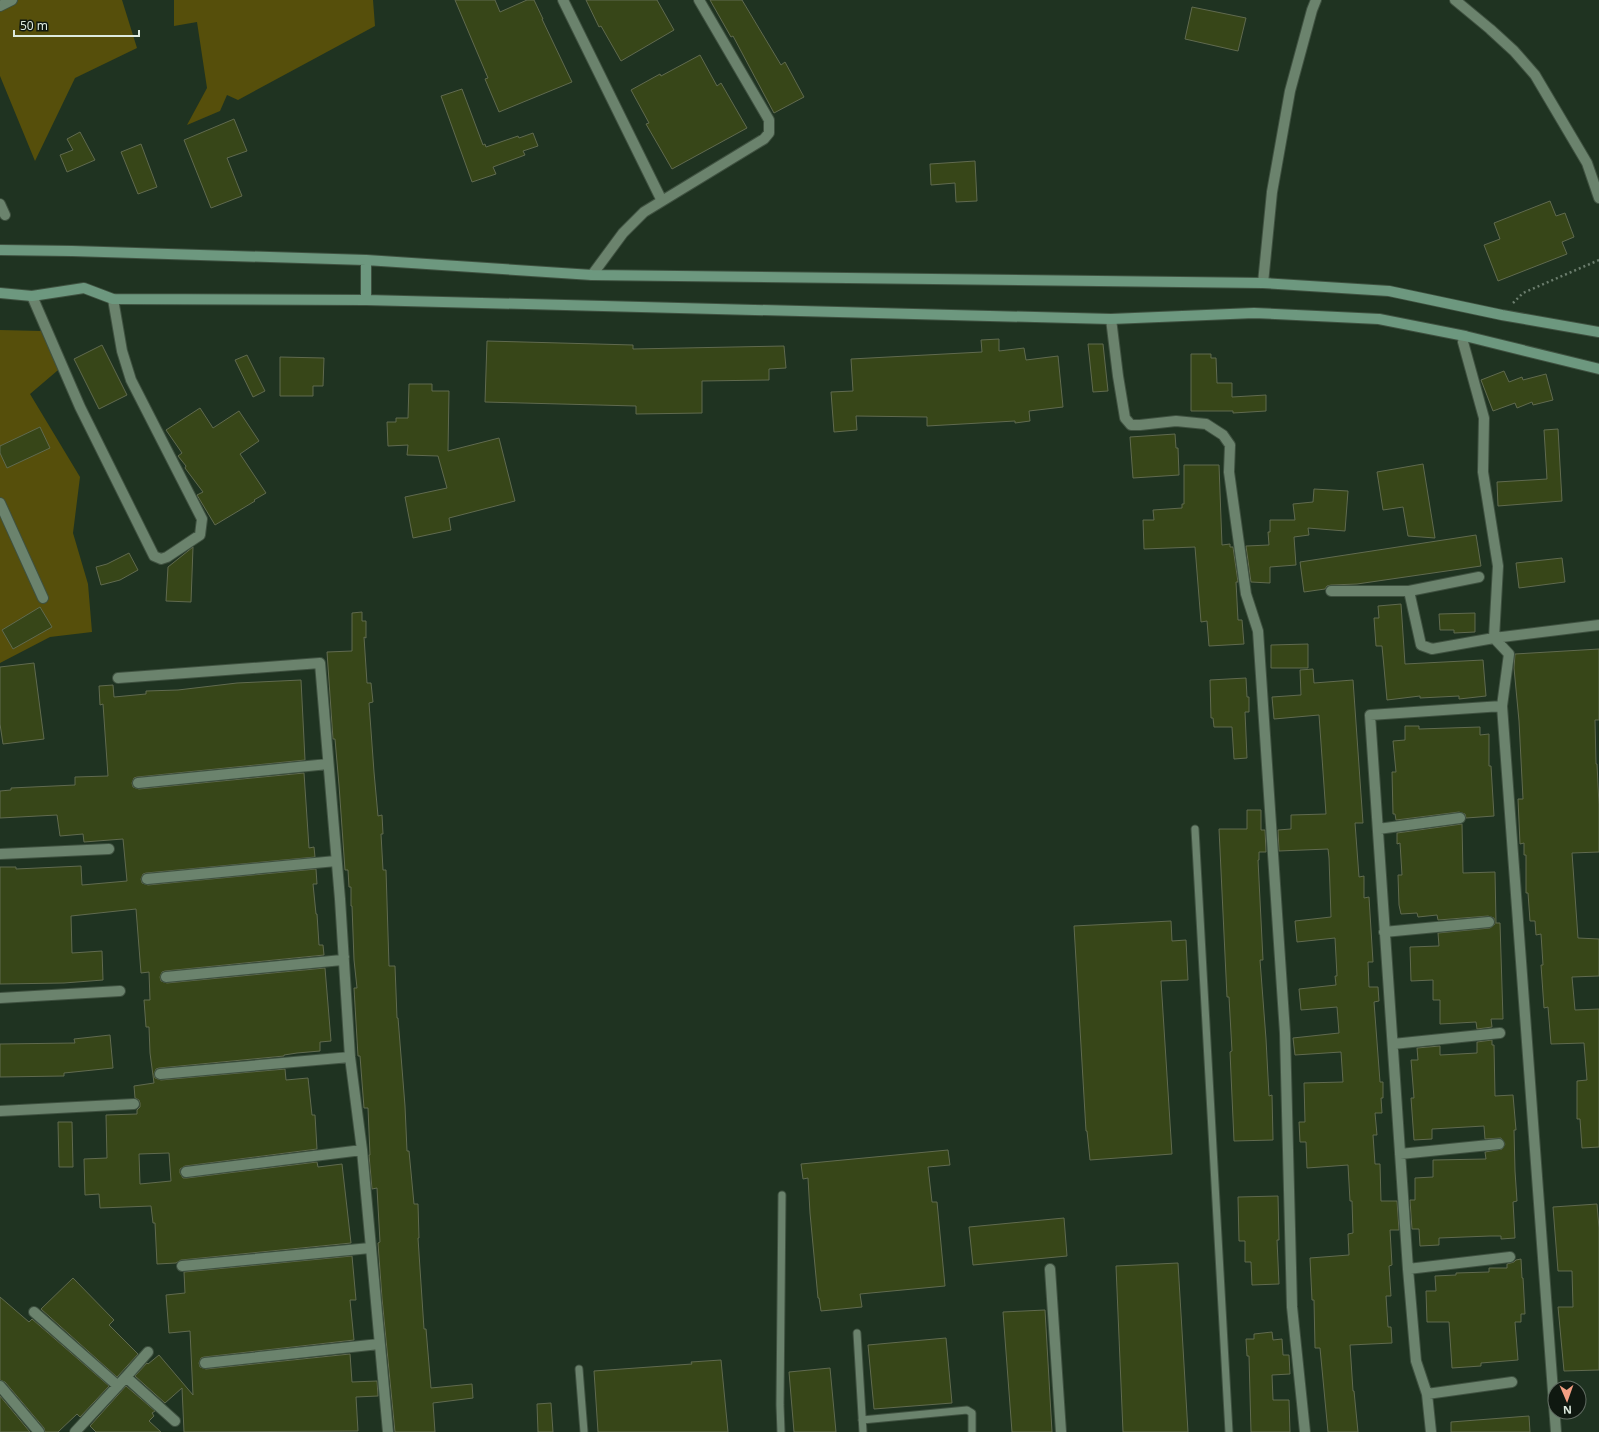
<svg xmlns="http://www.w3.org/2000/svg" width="1599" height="1432" viewBox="0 0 1599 1432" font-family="'Noto Sans',sans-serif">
<rect width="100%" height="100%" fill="#1f3321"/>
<path fill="#564f0b" d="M12,0H122L137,48L75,78L35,161L0,76V6Z
M174,0H373L375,26L238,100L227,95L220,111L187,125L207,88L197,22L174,26Z
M0,330L42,331L64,365L30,394L80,477L73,533L88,584L92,632L50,637L0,663Z"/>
<path fill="#374618" stroke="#606a4f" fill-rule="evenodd" d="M455,0H495L500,12L527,0H534L543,19H542L572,82L499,112L485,79L488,78Z
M586,0H657L674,30L621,61L601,26L599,27Z
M710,0H742L781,65L785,62L804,97L774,113L733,36L731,37Z
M1192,7L1246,18L1238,51L1185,39Z
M700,55L717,86L721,83L747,128L672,169L646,124L649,123L631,90L660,74L661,76Z
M462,89L483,145L485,144L486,147L518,136L519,138L533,133L538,146L523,151L525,155L493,167L496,174L472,182L441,96Z
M234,119L247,151L227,158L242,196L211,208L184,140Z
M80,132L95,160L67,172L60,155L73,150L67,139Z
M141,144L157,187L138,194L121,152Z
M975,161L977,201L956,202L955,183L931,185L930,164Z
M1550,201L1556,216L1565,213L1574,237L1562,242L1567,254L1498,281L1484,245L1500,239L1494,223Z
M999,339V351L1024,348L1026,360L1058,356L1063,407L1029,411L1030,421L1015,423V421L927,426V417L856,416L857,430L834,432L831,392L853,391L851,359L982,352L981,340Z
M487,341L633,345V349L784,346L786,368L769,369V380L702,381V413L636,414V406L485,402Z
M1088,344H1103L1108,391L1093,392Z
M102,345L127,395L99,409L74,359Z
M1191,354H1211V358H1216L1217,383H1232V397L1266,395V411L1233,413V411H1191Z
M247,355L265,391L253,397L235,360Z
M280,357L324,358L323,386H313V396H280Z
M1504,371L1509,382L1522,377L1523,380L1546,374L1553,400L1533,405L1532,402L1517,408L1515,403L1493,411L1481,380Z
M409,384H432V391H449L448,451L499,438L515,501L449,518L451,530L413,538L405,497L447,488L438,456L407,455L408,445L388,446L387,422H396V418H408Z
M200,408L213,428L239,411L259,441L240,454L266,493L254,500L255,501L215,525L197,495L203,492L185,468L186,466L178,456L182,453L166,430Z
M40,427L50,448L7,468L0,453V446Z
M1558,429L1562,501L1498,506L1497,482L1547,479L1544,430Z
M1175,434L1176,448H1178L1179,475L1133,478L1130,437Z
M1423,464L1435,538L1408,536L1403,507L1383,510L1377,472Z
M1184,465H1219L1222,545L1230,544V547H1233L1238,582H1236L1238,620H1242L1244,644L1209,646L1207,621L1201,622L1195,547L1144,549L1143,520H1154L1153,510L1182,508V504H1184Z
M1314,489L1348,491L1345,531L1308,528L1309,535L1294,537L1296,565L1270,567V583L1251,582L1246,546L1269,545L1268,532H1270V520H1295L1293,504L1313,502Z
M1476,535L1481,566L1357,584L1331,585L1327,586L1325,589L1304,592L1300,562Z
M193,547L191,602L166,601L168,567Z
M129,553L138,570L120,580L101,585L96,567L107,564Z
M1562,558L1565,582L1519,588L1516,563Z
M1401,604L1405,664L1483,660L1486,696L1459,699V696L1420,698V696L1387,700L1382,646H1376L1374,618H1379L1378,606Z
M40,607L52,627L13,649L2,630Z
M362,612V621H366V638L364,637L367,683H371L373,702L369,703L374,772L378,816L382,815L383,834H381L383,870H386L389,966H395L397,1018H398L405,1106L407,1151H409L414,1204H418L419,1238H418L424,1329H426L431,1388L472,1384L473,1398L433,1403L435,1432H395L382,1298L378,1243L380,1242L377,1188L372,1189L369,1155H370L368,1108H364L360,1056H358L354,988H357L354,960L352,906H351V887H349L348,870H345L339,785L335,739H333L327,652L352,651V613Z
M1475,613V632L1454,633V630H1440L1439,614Z
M1308,644V668H1271V645Z
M1599,649V720H1595L1596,764H1597L1599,805V852L1572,853L1578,938L1599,939V976L1572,977L1575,1010L1599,1009V1147L1582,1148L1580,1119H1577V1081L1587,1080L1584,1043L1551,1044L1548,1007L1544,1008L1541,965H1543L1541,934L1536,935L1535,921H1530L1528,893H1526V855H1524V843L1520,844L1518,799H1523L1519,721L1514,668L1515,654Z
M34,663L44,739L3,744L0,724V667Z
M1313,669L1314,683L1353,680L1363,823H1355L1359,877L1364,876V898L1369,897L1373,962H1368L1369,987H1378L1379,1001L1374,1002L1380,1082H1383V1098H1381L1382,1113H1375L1377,1135H1373L1375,1164H1380L1381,1201H1397L1399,1230H1390L1392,1265L1389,1266L1391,1296H1386L1388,1327H1391L1392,1343L1350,1345L1353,1391H1354L1358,1432H1328L1320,1348H1315L1314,1300H1312L1310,1258L1349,1255L1348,1234L1353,1233L1352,1201H1350L1348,1165L1307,1168L1306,1142H1300L1299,1122H1305L1304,1083L1343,1082L1341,1052L1295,1055L1293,1038L1339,1033L1337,1007L1301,1010L1299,989L1336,985L1335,976H1337L1335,938L1297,942L1295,921L1331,917L1329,858L1328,849L1279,851L1278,830L1291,829V815L1326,814L1319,715L1274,719L1272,697L1301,695L1300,670Z
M1246,678L1247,697H1249V712H1245L1247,758L1234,759L1232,727H1214L1213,718H1211L1210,680Z
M301,680L305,760L137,777L134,778L132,783L133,787L139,789L304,773L309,848L314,847L315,857L146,873L143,874L141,879L142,883L148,885L316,869L317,884H313L316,914H317L319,945H323L324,955L165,971L162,972L160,977L161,981L167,983L325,968L331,1041L320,1042V1051L297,1053L284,1055V1056L159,1068L156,1069L154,1074L155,1078L161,1080L285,1069L286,1080L308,1078L312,1115H315L317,1149L185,1166L180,1169V1173L183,1178H187L317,1162L318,1167L342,1164L351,1243L181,1260L176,1263L157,1264L155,1223H153L151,1206L100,1208L99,1194L85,1195L84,1159L107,1158L106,1115L137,1114V1110L140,1107V1103L139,1100L135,1098L134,1086L154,1083L150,1053L149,1027H146L144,1000H150L149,972L141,973L136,909L71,916L72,953L102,951L103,980L64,983L0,984V867H16V869L81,866L82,885L127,881L123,839L84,842L83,834L60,836L57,815L0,818V791L11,790V788L75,785V777L108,776L103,704L100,705L99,686L113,685L114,697L146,694V691L178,690L237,683ZM169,1153L171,1181L140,1184L139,1154Z
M1405,726H1419V729L1480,727V735L1489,734V766H1491L1494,816L1466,818L1465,814L1459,812L1396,820L1395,814H1393L1392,772H1396L1393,741L1405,740Z
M1247,810H1261V830H1265L1266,852H1259V860H1258L1263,960H1260L1266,1039L1269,1096L1272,1095L1273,1140L1234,1141L1230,1052L1232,1051L1229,997H1227L1219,829H1247Z
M1462,824L1463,873L1495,872L1496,923H1500L1503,1019H1491L1492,1027L1477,1029L1476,1022L1440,1024V1000H1433V980L1411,981L1410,947L1439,946L1438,933L1490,928L1495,924L1494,918L1488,916L1438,920L1437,915L1418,917L1417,913L1401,914L1399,905L1398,875H1402L1400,843L1397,844V833Z
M1171,921L1172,941L1186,940L1188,980L1161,981L1172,1154L1090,1160L1087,1131H1086L1074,926Z
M110,1035L113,1068L64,1073V1076L0,1077V1044L75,1043L74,1039Z
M1492,1040V1045H1494L1495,1096L1513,1095L1516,1130H1514L1515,1171L1517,1201L1513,1202L1515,1238L1501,1239V1236H1490L1439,1238V1245L1420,1246L1419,1229H1412L1410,1200H1415V1178L1433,1177V1160L1486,1159L1485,1152L1502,1149L1505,1144L1501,1138L1485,1139L1484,1126L1432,1129V1139L1414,1140L1411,1098H1414L1411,1060H1418L1417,1048L1440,1046V1055L1477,1053V1042Z
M58,1122H72L73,1167H59Z
M948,1150L950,1165L928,1167L932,1202H937L945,1286L860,1294L862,1307L821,1311L819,1298H818L810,1213L808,1178L803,1179L801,1164Z
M1278,1196L1279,1240H1277L1279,1284L1252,1285L1251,1262H1245V1241H1239L1238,1197Z
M1597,1204L1599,1228V1370L1564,1371L1558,1307H1573L1572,1271H1558L1553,1207Z
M1064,1218L1067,1256L973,1265L969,1227Z
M352,1256L356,1300H350L354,1340L204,1357L201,1358L199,1363L200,1367L206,1369L350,1354L352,1382L377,1381L378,1396L356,1397L358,1431L184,1432L182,1388L165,1403L135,1376L147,1363L148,1364L159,1355L193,1395L190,1331L169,1333L166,1295L185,1293L184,1272Z
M1521,1259L1522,1278H1523L1525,1314H1521V1322H1515L1518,1360L1481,1363V1366L1452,1368L1449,1322H1427L1426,1291H1436L1435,1276L1456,1275V1273L1489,1272V1268H1507V1264L1514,1262L1516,1260Z
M1178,1263L1188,1432H1123L1116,1266Z
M73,1278L114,1320L109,1325L138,1354L117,1377L41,1309Z
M0,1297L29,1322L32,1319L109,1386L80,1417L77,1414L58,1432H45L44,1428L5,1382L0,1380Z
M1045,1310L1052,1432H1012L1003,1312Z
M1272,1332L1273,1340L1282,1339L1283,1355H1289L1290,1374L1272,1375L1273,1400H1289L1290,1432H1251L1249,1356H1247L1246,1339H1254V1334Z
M946,1338L952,1403L874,1409L868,1345Z
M721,1360L728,1432H598L594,1371L692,1364L691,1362Z
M830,1368L836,1432H794L789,1372Z
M126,1386L155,1411L152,1413L154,1416L149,1421L161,1432H96L90,1426Z
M0,1396L30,1432H0Z
M551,1403L553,1432H538L537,1404Z
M1529,1416L1530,1432H1451V1422Z"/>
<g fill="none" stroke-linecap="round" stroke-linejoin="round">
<g stroke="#3f5140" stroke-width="9">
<path id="service" d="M1195,829L1229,1432
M857,1333L863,1432
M579,1369L584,1432
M862,1420L967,1410L972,1413V1432
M781,1432L780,1405L782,1195"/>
</g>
<g stroke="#3f5140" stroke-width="12">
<path id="minor" d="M563,0L662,201
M1455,0L1490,29L1514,51L1535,75L1587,163L1599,198
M0,6L12,0
M0,204L5,215
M592,275L623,233L644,212L764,139L769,133V120L699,0
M1263,283L1272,192L1290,91L1312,10L1316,0
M32,296L80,407L154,556L161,559L167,557L200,535L202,519L131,380L122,351L113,299
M1111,319L1118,376L1125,418L1131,425H1140L1176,421L1206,424L1223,435L1230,445L1229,472L1246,594L1258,631L1285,1033L1292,1307L1305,1432
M0,503L43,598
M1331,591H1409L1479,577
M1409,591L1421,645L1432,649L1494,638L1498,566L1483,472L1484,418L1463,342L1465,336
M118,678L320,663L340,899L350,1057L362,1150L388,1432
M138,783L328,764
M1378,829L1460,818
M0,854L109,849
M147,879L336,861
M1384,932L1489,922
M166,977L342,960L344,957
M0,998L120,991
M1393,1044L1500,1033
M160,1074L350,1057
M0,1111L134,1104
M1400,1154L1499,1144
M186,1172L362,1150
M182,1266L370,1248
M1050,1269L1061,1432
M1408,1269L1510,1257
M34,1312L118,1386
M205,1363L379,1344
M126,1377L175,1421
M0,1386L39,1432
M1427,1394L1512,1382
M75,1432L126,1377L148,1352
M1431,1432L1427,1394L1416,1361L1408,1269L1370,715L1502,706
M1556,1432L1502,706L1509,654L1494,638L1599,625"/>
</g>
<g stroke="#3f5140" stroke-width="12">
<path id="secondary" d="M0,250L72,251L366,260L592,275L1263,283L1389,291L1502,315L1599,332
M0,293L32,296L84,288L113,299L366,300L1111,319L1254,313L1379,319L1465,336L1599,369
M366,300V260"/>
</g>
<path stroke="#6b7d6d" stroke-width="2.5" stroke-dasharray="2 3" stroke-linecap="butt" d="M1513,303L1523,293L1599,260"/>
<use href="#service" stroke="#6b836d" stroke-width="7"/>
<use href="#minor" stroke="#6b836d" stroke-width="10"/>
<use href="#secondary" stroke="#6d987f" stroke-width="10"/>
</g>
<g transform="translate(1567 1400) rotate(178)"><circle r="19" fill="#0f1810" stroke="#616c62"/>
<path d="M0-3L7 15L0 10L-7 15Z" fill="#f39f83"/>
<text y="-6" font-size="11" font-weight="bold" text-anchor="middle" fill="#ddeade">N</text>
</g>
<path d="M14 30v6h125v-6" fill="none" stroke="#ddeade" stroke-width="2"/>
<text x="20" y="30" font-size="12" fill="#ddeade" stroke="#0f1810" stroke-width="3" paint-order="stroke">50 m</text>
</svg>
